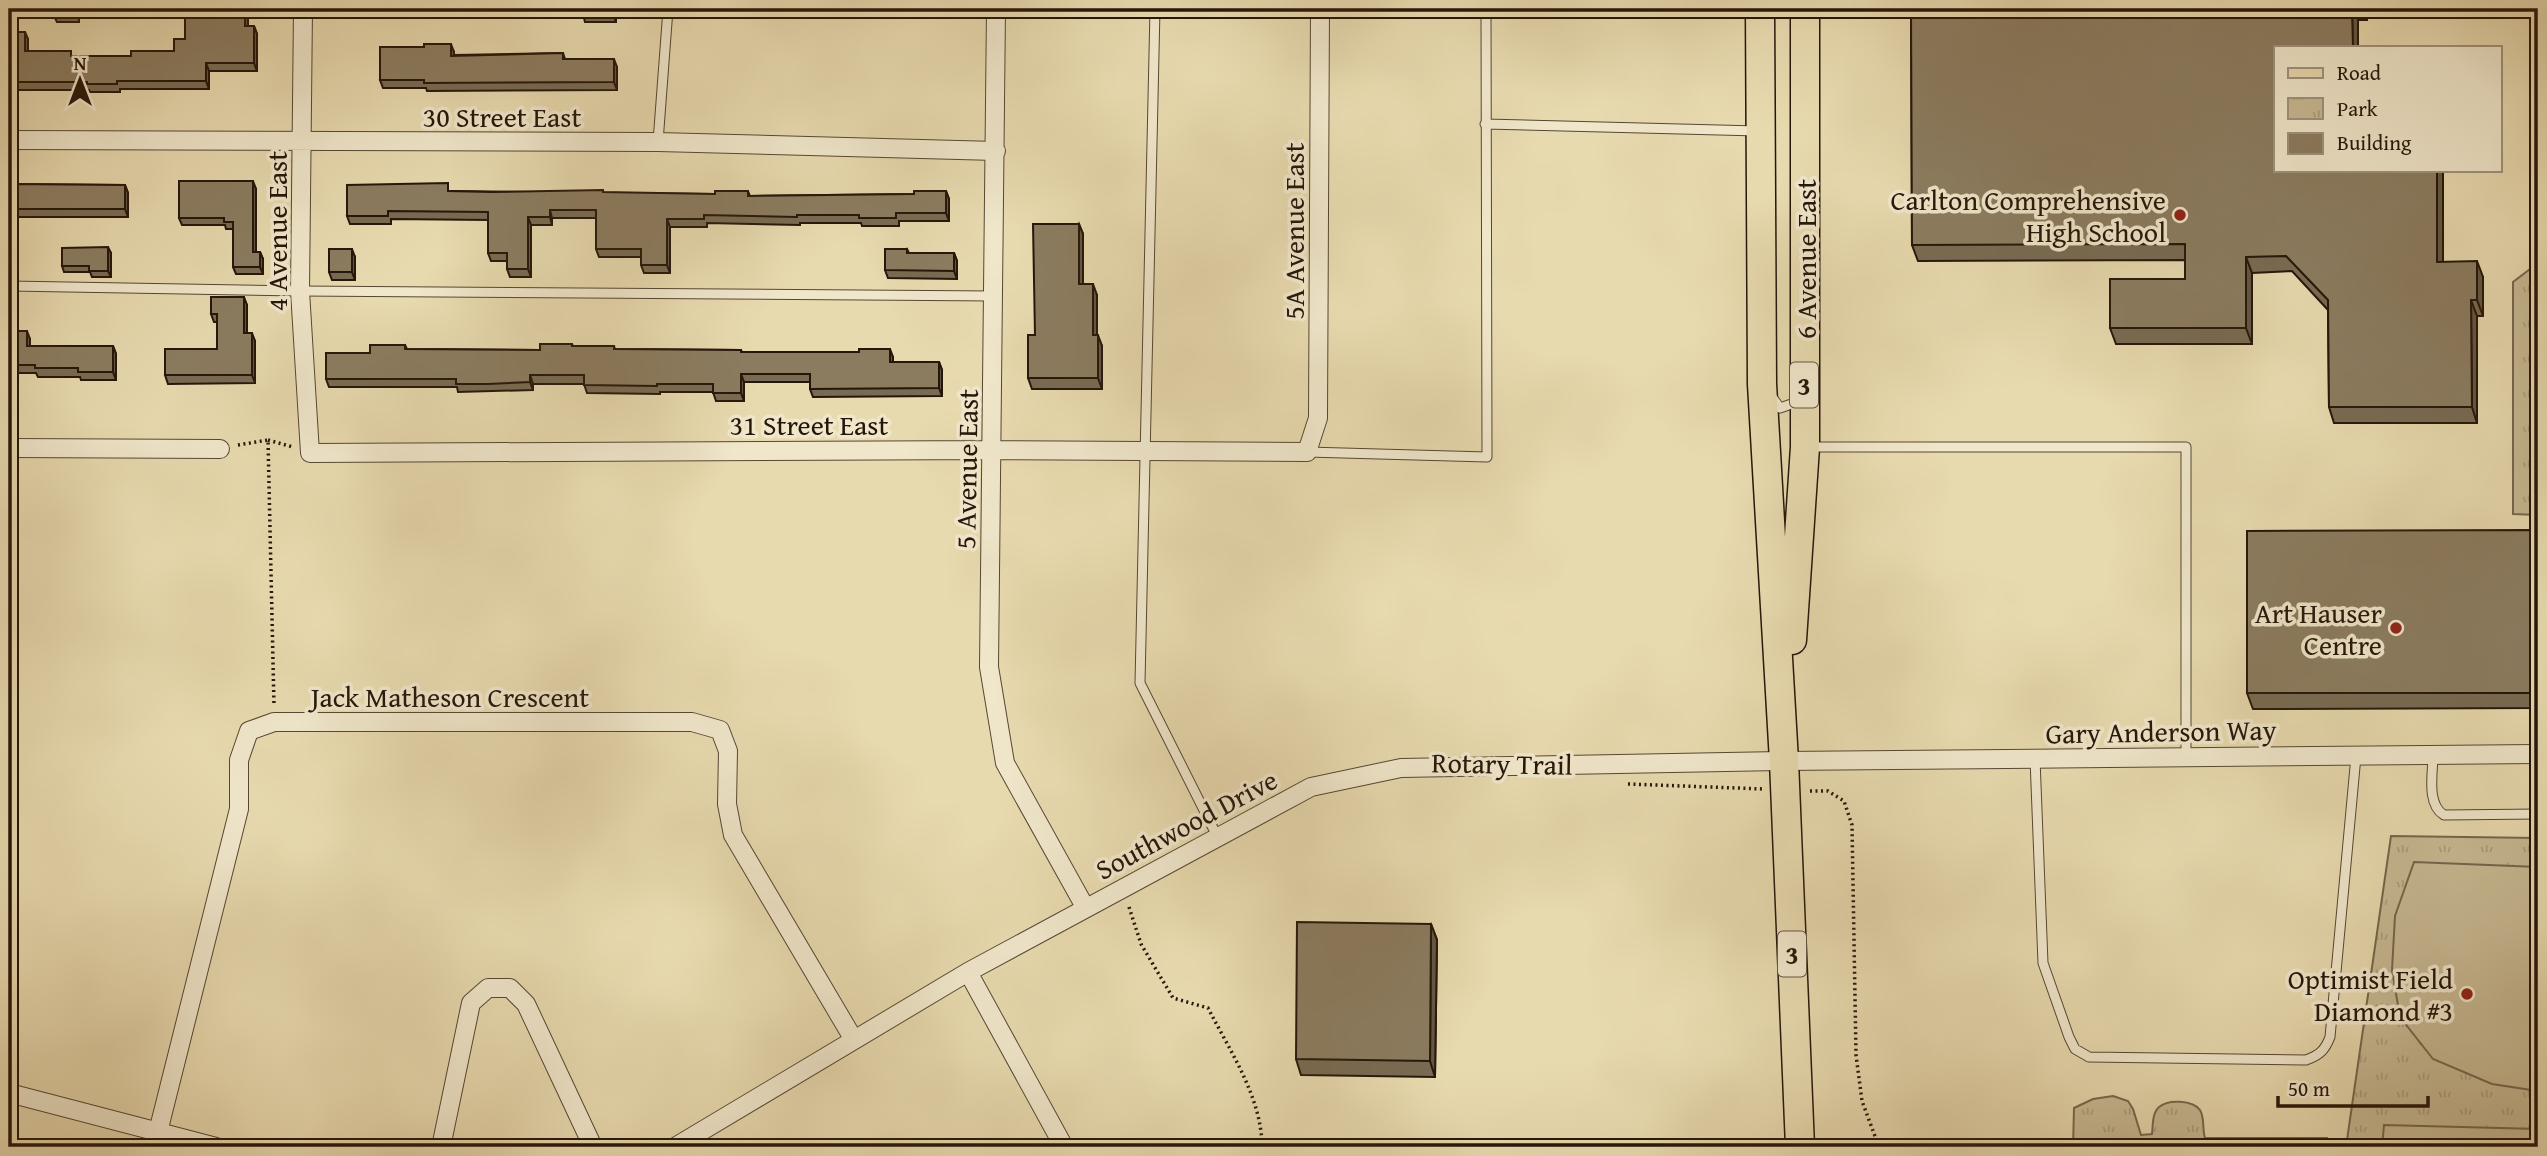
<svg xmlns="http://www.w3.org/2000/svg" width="2547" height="1156" viewBox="0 0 2547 1156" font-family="'Gentium Book Plus',serif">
<defs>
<pattern id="park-tufts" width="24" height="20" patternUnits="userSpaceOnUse" patternTransform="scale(1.75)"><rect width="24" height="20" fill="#c7b993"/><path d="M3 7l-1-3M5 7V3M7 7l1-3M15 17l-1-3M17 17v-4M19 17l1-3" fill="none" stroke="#ab9e7d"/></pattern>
</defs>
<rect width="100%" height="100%" fill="#e8daaf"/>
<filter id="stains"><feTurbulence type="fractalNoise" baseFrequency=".00286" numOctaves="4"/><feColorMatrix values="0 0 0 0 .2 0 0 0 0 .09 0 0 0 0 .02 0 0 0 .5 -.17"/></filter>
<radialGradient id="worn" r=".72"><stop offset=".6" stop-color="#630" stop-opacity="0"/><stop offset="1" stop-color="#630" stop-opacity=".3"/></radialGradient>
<path fill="url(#park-tufts)" stroke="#76684e" stroke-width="2" d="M2538,263V515L2513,514V282Z
M2391,836L2538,838V1147H2346Z
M2113,1096L2128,1101L2133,1109L2141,1135L2152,1134C2153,1126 2152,1113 2159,1107C2168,1099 2193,1100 2200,1110C2205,1118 2202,1129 2205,1138H2327V1147H2073L2074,1108L2093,1099Z"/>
<path fill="#c7b993" stroke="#76684e" stroke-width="2" d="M2414,862L2538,867V1091L2492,1084L2433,1059L2400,1017L2392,970L2395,916Z
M2384,1125L2538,1129V1147H2382Z"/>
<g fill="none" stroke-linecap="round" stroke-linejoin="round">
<g stroke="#564733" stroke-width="11">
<path id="lane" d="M1155,9L1140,683L1217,836
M1485,124L1758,131
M658,142L668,9
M9,286L300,291L994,296
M1772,397L1780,408L1800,401
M1810,447H2186V757
M1307,452L1487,457L1486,9
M2433,755C2433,773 2426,804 2444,815L2538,814
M2035,759L2043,963L2069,1037L2075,1049L2089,1057L2306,1060C2320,1055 2325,1050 2330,1037L2356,756"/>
</g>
<g stroke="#564733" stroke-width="20">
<path id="street" d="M303,9L300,291L310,453L993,450L1307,452L1318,418L1320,9
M996,9L989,667L1005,763L1085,907
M9,140L658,142L996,151
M9,448L220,449
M968,972L1064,1147
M9,1093L216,1147
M158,1132L239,809V760L249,731L274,722H692L720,730L728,751L727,804L733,835L854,1040
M441,1147L471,1003L488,988H510L526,1004L593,1147
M675,1147L968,972L1311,787L1401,768L1784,761L2538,754"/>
</g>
<g stroke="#26160a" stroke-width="31">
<path id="primary" d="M1760,9L1762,384L1784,761L1800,1147
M1792,640L1805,447V9"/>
</g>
<path stroke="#26160a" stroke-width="3.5" stroke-dasharray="2 3.5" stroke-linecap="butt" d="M268,440L293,447
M238,445L268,440L274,706
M1628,784L1764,789
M1810,791H1828L1844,801L1852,825L1856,1055L1862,1101L1879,1147
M1129,907L1141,944L1173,998L1208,1008C1230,1051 1262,1098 1262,1147"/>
<use href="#lane" stroke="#f0e7cb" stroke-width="9"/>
<use href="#street" stroke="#f0e7cb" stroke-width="18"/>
<use href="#primary" stroke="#e8daaf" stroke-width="28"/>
</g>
<path fill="#786b53" stroke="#26160a" stroke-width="2" d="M79,9V22H57L55,18Z
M106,9V15H85L84,11Z
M248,9V26H254L257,34V71H209V89H120V92H90L89,90H9V32L28,39V51L73,56H131L174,51L185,39Z
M365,9V16H342L341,12Z
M616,9V22H585L583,14Z
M1911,9H2367V20H2358V47H2276V170H2443V262L2483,277V316H2477V423H2334L2329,407L2328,310L2292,271L2252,273V344H2116L2110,328L2185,279V260L1918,261L1912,245Z
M454,52V55L563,53L565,59L617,67V90L427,91L426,88H383L380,80Z
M9,184L125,185L128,193V217H9Z
M256,189V252H260L263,259V274H236L233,267V229H226L225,225H182L179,218Z
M451,191L715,194L748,191L750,196L914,194L946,191L949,199V221H899V226H862L861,223H800V225L707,223V227H670V273H644L641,265V257H599L596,249V218H552V225H531V277H510L507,269V261H491L488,253V220L391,219V224H350L347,216Z
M1079,224L1083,234V284L1097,295V335L1102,346V389H1032L1028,378L1035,335Z
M907,249L909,253H954L957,261V279L888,278L885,270Z
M111,253V277H92L90,272H64L62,266Z
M355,257V280H332L329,272Z
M247,305V333L255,341V383L168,384L165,375L217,349V322H214L211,314Z
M9,331L30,339V346H113L116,354V380H81L80,377H38L36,373H9Z
M572,344L573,346H614L615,349L741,350L742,352L893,357V362H939L942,370V396L813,397L810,389V382H744V401H716L713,392H660V394L587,393L584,384H533V390L458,392L457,387H329L326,379L370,353L405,345L407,349L540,350Z
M2538,530V708L2253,709L2247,693Z
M1431,924L1437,940L1435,1077L1301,1075L1296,1059Z"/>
<path fill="#615743" stroke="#26160a" stroke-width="2" d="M245,9H248V34L245,26Z
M613,9H616V22L613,14Z
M2352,9H2354L2358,20V47H2353Z
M2363,9H2367V20Z
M254,26L257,34V71L254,63Z
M25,32L28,39V59L25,51Z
M451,44L454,52V64L451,56Z
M614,59L617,67V90L614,82Z
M206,63L209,71V89L206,81Z
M2437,170H2443V277L2437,262Z
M253,181L256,189V259L253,252Z
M125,185L128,193V217L125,209Z
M946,191L949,199V221L946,213Z
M550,210L552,218V225L550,217Z
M528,217L531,225V277L528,269Z
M667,219L670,227V273L667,265Z
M1079,224L1083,234V295L1079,284Z
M108,247L111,253V277L108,271Z
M352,249L355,257V280L352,272Z
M260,252L263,259V274L260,267Z
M954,253L957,261V279L954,271Z
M2246,257L2252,273V344L2246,328Z
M2477,261L2483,277V316L2477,300Z
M1093,284L1097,295V346L1093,335Z
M244,297L247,305V341L244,333Z
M2471,300L2477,316V423L2472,407Z
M27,331L30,339V354L27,346Z
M252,333L255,341V383L252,375Z
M1098,335L1102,346V389L1098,378Z
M113,346L116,354V380L113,372Z
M890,349L893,357V370L890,362Z
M939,362L942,370V396L939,388Z
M741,374L744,382V401L741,393Z
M530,375L533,384V390L530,382Z
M1431,924L1437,940L1435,1077L1430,1061Z"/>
<path fill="#8b7c60" stroke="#26160a" stroke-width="2" d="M55,9H77V18H55Z
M84,9H105V11H84Z
M185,9H245V26H254V63H206V81H117V84H87V82H9V32H25V51H71V56H131V51H174V39H185Z
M341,9H363V12H341Z
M583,9H613V14H583Z
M1911,9H2352L2353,47H2276V170H2437V262L2477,261V300H2471L2472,407H2329L2328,300L2286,256L2246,257V328H2110V279H2185V244L1912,245Z
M424,44H451V56L563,53V59H614V82L424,83V80H380V47H424Z
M179,181H253V252H260V267H233V222H224V218H179Z
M448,183V191L492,192L603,190V192L715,194V191H748V196L914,194V191H946V213H896V218H859V215H797V217L704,215V219H667V265H641V249H596V210H550V217H528V269H507V253H488V212L388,211V216H347V185Z
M9,184L125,185V209H9Z
M1033,224H1079V284H1093V335H1098V378H1028V335H1035Z
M108,247V271H89V266H62V248Z
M329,249H352V272H329Z
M885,249H907V253H954V271L885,270Z
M211,297H244V333H252V375H165V349H217V314H211Z
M9,331H27V346H113V372H78V368H35V365H9Z
M540,344H572V346H614V349L741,350V352H859V349H890V362H939V388L810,389V374H741V393H713V384H657V386L584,385V375H530V382L488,384H456V379H326V353H370V345H405V349L540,350Z
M2538,530V693H2247V531Z
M1297,922L1431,924L1430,1061L1296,1059Z"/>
<g fill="#8f2418" stroke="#f0e7cb" stroke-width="2.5">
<circle cx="2180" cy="215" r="7"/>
<circle cx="2396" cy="628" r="7"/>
<circle cx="2467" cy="994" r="7"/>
</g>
<g text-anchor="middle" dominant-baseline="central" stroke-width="7" stroke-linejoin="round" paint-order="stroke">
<g fill="#f0e7cb" stroke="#635544" stroke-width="2">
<rect x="1790" y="362.5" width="28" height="45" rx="5"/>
<rect x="1778" y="931.5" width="28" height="45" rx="5"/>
</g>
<g font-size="26" font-weight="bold" fill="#26160a">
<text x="1804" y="385">3</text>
<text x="1792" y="954">3</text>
</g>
<g font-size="28" fill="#26160a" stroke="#f0e7cb">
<text x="502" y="116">30 Street East</text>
<text transform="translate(276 231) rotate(-90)">4 Avenue East</text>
<text transform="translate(1293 231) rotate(-90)">5A Avenue East</text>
<text transform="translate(1805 259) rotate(-90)">6 Avenue East</text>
<text x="809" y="424">31 Street East</text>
<text transform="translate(966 469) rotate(-89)">5 Avenue East</text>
<text x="450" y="696">Jack Matheson Crescent</text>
<text transform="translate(2161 731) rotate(-1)">Gary Anderson Way</text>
<text transform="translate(1502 763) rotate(1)">Rotary Trail</text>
<text transform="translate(1186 824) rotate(-28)">Southwood Drive</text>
</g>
<g font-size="28" fill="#26160a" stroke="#f0e7cb" text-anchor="end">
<text x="2166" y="199">Carlton Comprehensive<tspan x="2166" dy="32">High School</tspan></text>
<text x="2382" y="612">Art Hauser<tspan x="2382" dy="32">Centre</tspan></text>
<text x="2453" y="978">Optimist Field<tspan x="2453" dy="32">Diamond #3</tspan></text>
</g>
</g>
<rect width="2547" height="1156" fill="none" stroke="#e8daaf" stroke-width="35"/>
<rect x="10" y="10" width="2526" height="1135" fill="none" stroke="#26160a" stroke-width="3.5"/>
<rect x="18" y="18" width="2512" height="1121" fill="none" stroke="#26160a" stroke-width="2"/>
<rect x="2274" y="46" width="228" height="126" fill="#f0e7cb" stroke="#9f937e" stroke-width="2"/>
<rect x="2288" y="68" width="35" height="10" fill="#e8daaf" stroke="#9f937e" stroke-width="2"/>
<text x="2337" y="80" font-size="21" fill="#26160a">Road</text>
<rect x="2288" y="98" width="35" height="21" fill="url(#park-tufts)" stroke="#9f937e" stroke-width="2"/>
<text x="2337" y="116" font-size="21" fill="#26160a">Park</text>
<rect x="2288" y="133" width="35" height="21" fill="#8b7c60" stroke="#9f937e" stroke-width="2"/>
<text x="2337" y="150" font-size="21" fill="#26160a">Building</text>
<g transform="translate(80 80)" stroke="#f0e7cb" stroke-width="5" paint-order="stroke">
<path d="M0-5L12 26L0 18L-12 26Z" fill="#26160a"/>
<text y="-10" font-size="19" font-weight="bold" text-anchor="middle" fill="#26160a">N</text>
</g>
<path d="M2278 1096v10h150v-10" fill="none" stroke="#26160a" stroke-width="3.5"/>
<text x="2288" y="1096" font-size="21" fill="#26160a" stroke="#f0e7cb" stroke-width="5" paint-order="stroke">50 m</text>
<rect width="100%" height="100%" filter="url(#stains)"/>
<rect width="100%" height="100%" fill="url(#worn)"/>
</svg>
